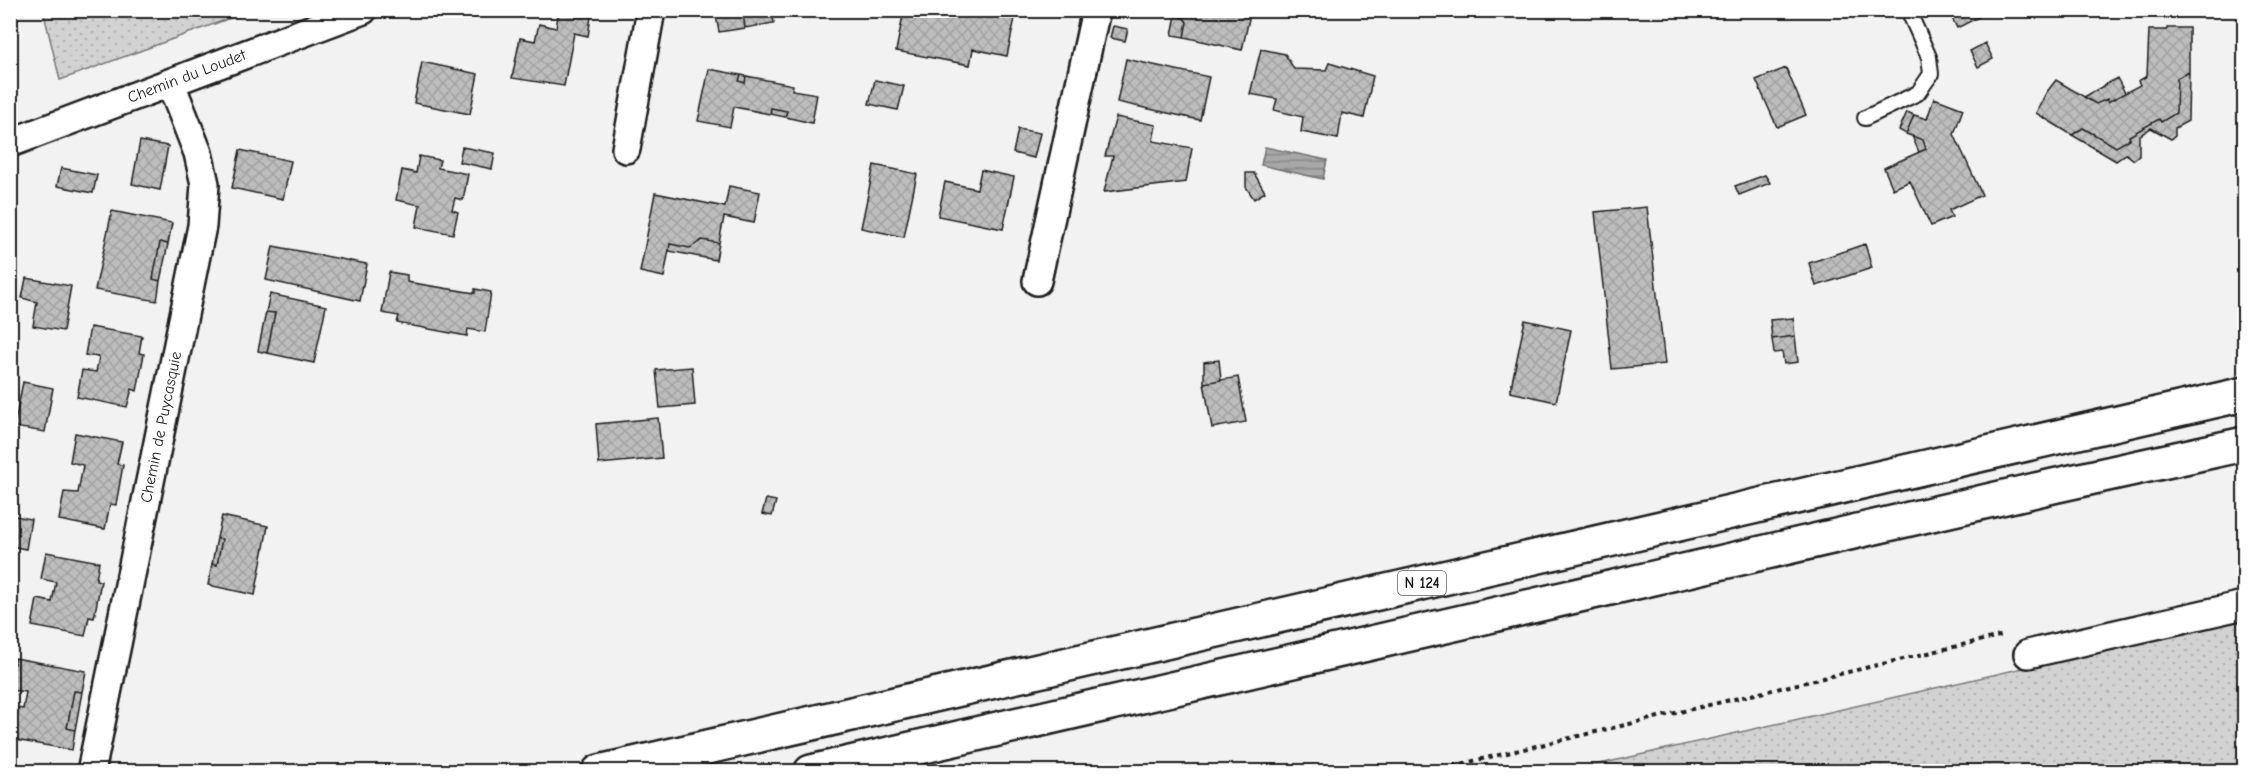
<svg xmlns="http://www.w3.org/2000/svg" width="2255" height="782" viewBox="0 0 2255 782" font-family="'Comic Neue',sans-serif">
<defs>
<pattern id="green-dots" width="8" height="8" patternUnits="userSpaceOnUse" patternTransform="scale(1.5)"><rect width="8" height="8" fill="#d2d2d2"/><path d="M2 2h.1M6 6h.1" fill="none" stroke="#b4b4b4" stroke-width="1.8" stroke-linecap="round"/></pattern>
<pattern id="water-rules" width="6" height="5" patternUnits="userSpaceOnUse" patternTransform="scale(1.5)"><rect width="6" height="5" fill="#a8a8a8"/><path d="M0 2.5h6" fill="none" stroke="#888"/></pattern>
<pattern id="building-cross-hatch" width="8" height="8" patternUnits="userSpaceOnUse" patternTransform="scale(1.5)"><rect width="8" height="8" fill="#bdbdbd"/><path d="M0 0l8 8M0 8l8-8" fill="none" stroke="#a2a2a2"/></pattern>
</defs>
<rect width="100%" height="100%" fill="#f2f2f2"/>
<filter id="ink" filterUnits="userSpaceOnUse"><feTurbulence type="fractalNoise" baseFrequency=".0167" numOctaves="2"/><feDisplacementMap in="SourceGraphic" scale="12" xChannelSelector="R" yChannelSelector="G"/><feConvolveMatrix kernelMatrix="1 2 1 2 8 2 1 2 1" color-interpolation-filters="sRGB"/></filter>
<g filter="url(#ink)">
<path fill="url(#green-dots)" stroke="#777" stroke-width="1.5" d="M43,10H250V11L60,80Z
M2244,618V771H1569Z"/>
<path fill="url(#water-rules)" stroke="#707070" stroke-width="1.5" d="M1265,147L1327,160L1323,179L1261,165Z"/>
<path fill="url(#building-cross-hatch)" stroke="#1c1c1c" stroke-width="1.5" d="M559,10H592L588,36L574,33L564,86L512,78L520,38L535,41L539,24L556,28Z
M715,10H761L743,13L745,28L719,32Z
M761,10H772L774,23L745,28L743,13Z
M904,10H938L940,11L939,18L947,19L948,12L979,18L981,12L1015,18L1007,56L973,49L970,65L896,51Z
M1177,10H1251L1242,50L1184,37L1187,22L1184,18L1176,15Z
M1958,10H1981L1983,15L1957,28L1950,14Z
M940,11L948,12L947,19L939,18Z
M1176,15L1184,18L1187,22L1184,37L1172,35Z
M1113,26L1128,29L1125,41L1110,38Z
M2167,28H2189V72L2177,78L2176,113L2161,122L2159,119L2129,136L2130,139L2116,147L2083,128L2072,135L2036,113L2046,93L2056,80L2096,104L2107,99L2108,102L2140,85L2138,81L2147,76L2149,30H2167Z
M1985,43L1993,59L1978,67L1970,51Z
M1261,49L1285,54L1294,69L1326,70L1329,63L1373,76L1364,118L1342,113L1338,139L1301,132L1303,117L1274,110L1277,99L1250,94Z
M1126,59L1209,77L1200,120L1117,102Z
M422,62L478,74L470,114L414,103Z
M1786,68L1806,115L1777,127L1756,80Z
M709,69L741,75L739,81L745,83L746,76L793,85L792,90L817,94L812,123L785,117L787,111L771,108L770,114L734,107L730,127L698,121Z
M2189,72L2188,121L2175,128V136L2171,139L2151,128L2139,136V156L2134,160L2126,154L2116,161L2072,135L2083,128L2116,147L2130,139L2129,136L2159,119L2161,122L2176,113L2177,78Z
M741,75L746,76L745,83L739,81Z
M2117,78L2125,93L2108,102L2107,99L2096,104L2084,97Z
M875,80L904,86L898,110L869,104Z
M1934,98L1963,109L1954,134L1982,195L1949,210L1952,217L1931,226L1910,181L1893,189L1884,168L1926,149L1923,140L1906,134L1914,115L1927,119Z
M771,108L787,111L785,117L770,114Z
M1907,112L1914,115L1906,134L1899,130Z
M1116,117L1156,125L1153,141L1192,148L1186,182L1104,192L1113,156H1105Z
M1018,129L1040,133L1034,158L1013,153Z
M1912,136L1923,140L1926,149L1919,152Z
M140,141L168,146L160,190L132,184Z
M462,147L495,153L492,169L459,162Z
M240,150L291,161L283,199L232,188Z
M419,156L440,160L438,168L468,174L463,200L455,198L452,210L458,212L453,234L416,227L420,205L396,200L402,170L416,173Z
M874,165L917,174L904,237L861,228Z
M61,168L97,175L93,193L57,186Z
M981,170L1014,177L1003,229L938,216L945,182L977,189Z
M1246,173H1254L1265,192L1254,199L1246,187Z
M1765,175L1770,183L1739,195L1735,186Z
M729,186L760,192L754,223L724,217L719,243L702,240L690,248L670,244L664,277L640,272L655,193L725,207Z
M1647,207L1665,364L1612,369L1595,212Z
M112,211L172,223L168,244L160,242L153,279L160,281L157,301L95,290Z
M702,240L719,243L716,260L669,251L670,244L690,248Z
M160,242L168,244L160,281L153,279Z
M1865,244L1872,268L1816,286L1809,263Z
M273,246L367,264L360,301L266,280Z
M389,272L407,275V282L475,293V289L491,292L485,332L468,329L467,336L397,323L399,316L382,313Z
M26,278L71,286L63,331L33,326L37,302L22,298Z
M270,294L326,306L314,363L267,353L275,313L266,312Z
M266,312L275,313L267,353L258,351Z
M1793,318L1795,336L1772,339L1770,320Z
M1525,320L1571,330L1556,402L1510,392Z
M90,327L142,336L139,353L144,354L137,391L132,389L127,407L77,397L82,370L96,372L99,357L85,355Z
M1795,336L1798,362L1784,364L1782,352L1774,353L1772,339Z
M1219,360L1221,380L1204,383V362Z
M692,367L695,405L660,408L656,370Z
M1238,377L1246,422L1212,428L1204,383Z
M23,382L53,388L45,432L14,427Z
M658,418L662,458L599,464L596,424Z
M75,433L122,442L117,464L123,465L116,505L110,504L105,529L59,520L64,492L78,493L83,465L70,462Z
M766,499L776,501L772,516L762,514Z
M10,515L31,519L26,549L10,546Z
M222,516L268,526L255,595L208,585L212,564L217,565L222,539L217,538Z
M217,538L222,539L217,565L212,564Z
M46,552L99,562L96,580L101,581L94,618L89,617L85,636L32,626L37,599L52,602L56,582L41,579Z
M15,658L86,671L82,692L74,691L67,728L75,730L72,750L10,739V707L23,709L26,692L10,690Z
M74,691L82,692L75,730L67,728Z"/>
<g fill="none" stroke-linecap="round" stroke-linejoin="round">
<g stroke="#1c1c1c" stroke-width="18">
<path id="lane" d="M1865,118L1918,93L1931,74L1929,57L1908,10"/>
</g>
<g stroke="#1c1c1c" stroke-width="32">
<g id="street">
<path id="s1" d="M10,143L363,10"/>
<path d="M626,149L651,10"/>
<path d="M1037,281L1096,10"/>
<path d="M2028,654L2244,605"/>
<path id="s2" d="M91,772L202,226L205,184L198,153L171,84"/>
</g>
</g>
<g stroke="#1c1c1c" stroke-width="38">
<path id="highway" d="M599,772L2244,394
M811,772L2053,486L2244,444"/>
</g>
<path stroke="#1c1c1c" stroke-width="4" stroke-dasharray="4.5 4.5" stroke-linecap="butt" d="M1427,772L2004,635"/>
<use href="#lane" stroke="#fff" stroke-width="14"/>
<use href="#street" stroke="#fff" stroke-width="27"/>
<use href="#highway" stroke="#fff" stroke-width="33"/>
</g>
</g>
<g text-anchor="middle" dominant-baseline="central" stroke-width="5" stroke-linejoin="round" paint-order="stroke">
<rect fill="#fff" stroke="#606060" stroke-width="1.5" x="1398" y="571" width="48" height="24" rx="4.5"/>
<g font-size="15" font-weight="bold" fill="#1c1c1c">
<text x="1422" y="583">N 124</text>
</g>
<g font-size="16" fill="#1c1c1c" stroke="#fff">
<text stroke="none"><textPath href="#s1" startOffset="189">Chemin du Loudet</textPath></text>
<text stroke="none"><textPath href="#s2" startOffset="352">Chemin de Puycasquie</textPath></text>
</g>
</g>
<rect width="2255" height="782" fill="none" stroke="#fff" stroke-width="36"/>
<rect x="18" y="18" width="2219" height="746" fill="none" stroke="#1c1c1c" stroke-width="2" filter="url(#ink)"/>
</svg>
